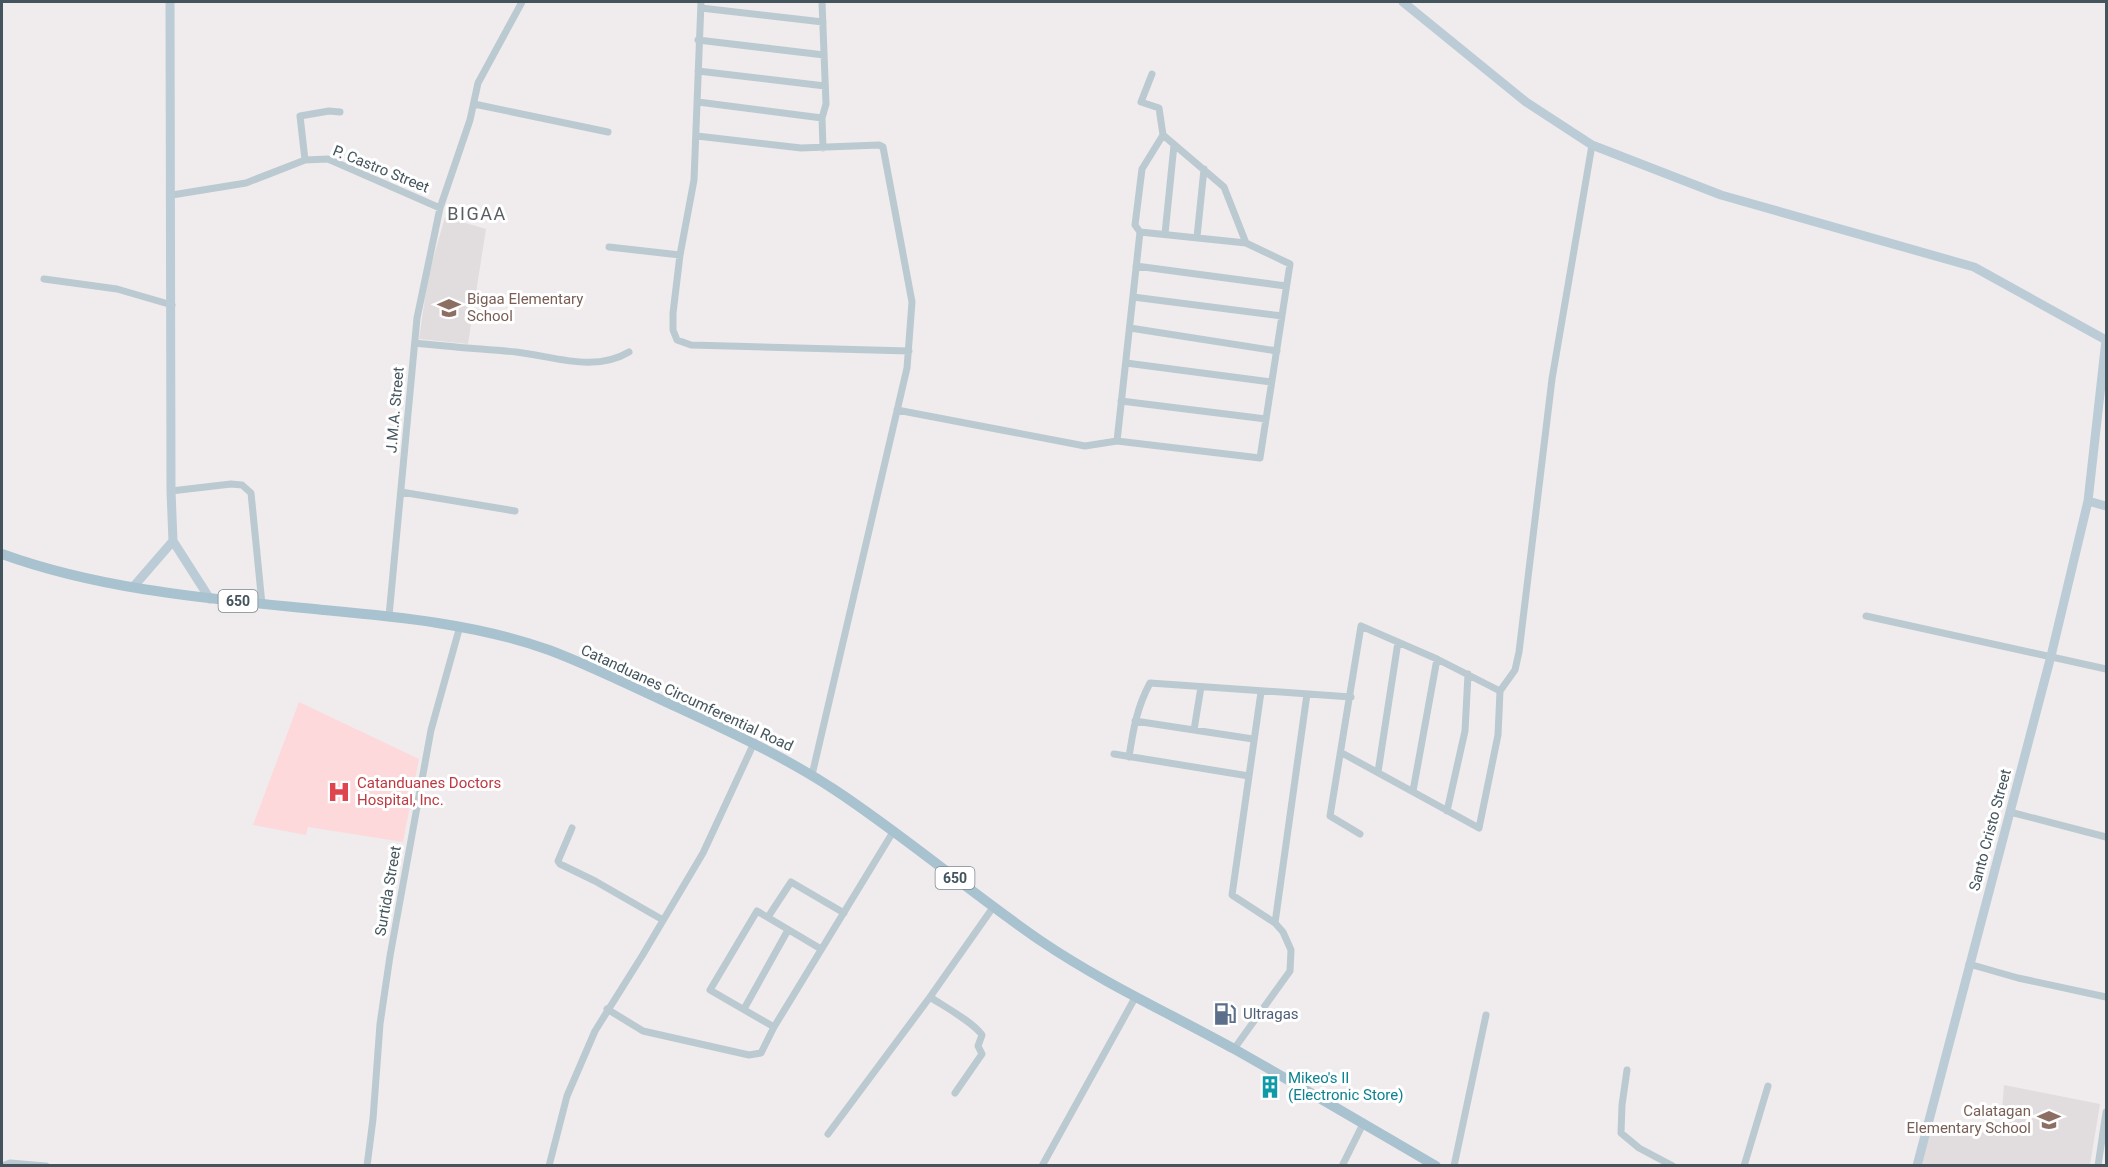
<svg xmlns="http://www.w3.org/2000/svg" width="2108" height="1167" viewBox="0 0 2108 1167" font-family="Roboto,sans-serif">
<rect width="100%" height="100%" fill="#f0eced"/>
<path fill="#e1dddf" d="M445,217L486,229L468,344L419,339L428,277Z
M2004,1085L2100,1104L2090,1165L1920,1166L1931,1122L2000,1135Z"/>
<path fill="#fdd9db" d="M299,702L419,759L403,842L308,827L306,835L253,825Z"/>
<g fill="none" stroke-linecap="round" stroke-linejoin="round">
<path stroke="#bbcad1" stroke-width="7" d="M701,2L694,180L680,255L673,313V330L677,340L691,345L909,351
M701,8L823,22
M698,40L824,55
M698,71L825,86
M1152,74L1141,102L1159,108L1163,135L1224,187L1246,243
M698,102L822,118L826,104L822,2
M474,104L608,132
M822,118L823,148
M697,136L801,148L879,145L883,147L912,302L907,368L812,775
M305,160L300,116L329,111L340,112
M172,195L246,183L305,160L328,159L440,208
M1165,234L1174,145
M1197,237L1204,169
M609,247L680,255
M1136,266L1286,286
M44,279L117,289L172,305
M1133,297L1282,316
M1130,328L1277,351
M415,343C449,347 483,349 516,352C553,356 594,373 629,352
M1126,363L1271,382
M1121,401L1266,419
M897,410L1085,446L1117,441L1260,458L1290,264L1246,243L1140,232
M1117,441L1140,232L1135,225L1142,169L1163,135
M171,491L231,484L242,485L251,493L262,604
M401,492L515,511
M389,616L417,318L440,208L470,120L478,83L522,2
M1866,616L2106,669
M1500,691L1515,670L1519,652L1552,379L1592,145
M1135,721L1253,739
M1194,730L1201,687
M1342,753L1479,828L1498,735L1500,691L1437,659L1361,626L1330,816L1360,834
M1114,754L1249,776
M1129,757C1133,730 1137,707 1150,683L1351,697
M1378,772L1398,642
M1413,791L1437,659
M1447,811L1465,731L1468,674
M2010,812L2106,837
M572,828L558,861L560,864L595,881L663,920
M768,917L791,882L844,913
M1275,923L1307,694
M1969,964L2018,978L2106,997
M930,997C945,1007 973,1022 982,1035L978,1046L982,1054L955,1093
M607,1009L643,1031L749,1055L761,1053L774,1027L893,832
M744,1009L788,930
M774,1027L710,990L757,911L821,949
M1234,1049L1290,971L1291,950L1283,932L1275,923L1232,895L1261,692
M1627,1070L1622,1105L1621,1133L1639,1148L1673,1166
M828,1134L930,997L994,906
M2,1166L10,1163L46,1166
M367,1166L373,1119L380,1024L390,956L431,730L460,626
M549,1166L567,1096L595,1031L642,956L703,853L754,743
M1042,1166L1136,996
M1342,1166L1363,1124
M1454,1166L1486,1015
M1744,1166L1768,1086
M2098,1166L2106,1112"/>
<path stroke="#bbccd6" stroke-width="9" d="M170,2L171,491L173,541L210,599
M1403,2L1526,102L1592,145L1721,195L1974,267L2106,340L2088,501L2051,656L1917,1166
M2088,501L2106,506
M134,586L173,541"/>
<path stroke="#a9c2cf" stroke-width="10" d="M2,554C104,591 215,599 323,610C399,617 476,624 549,650C589,665 627,684 666,702C724,729 782,755 835,790C906,837 971,893 1041,941C1103,983 1171,1014 1236,1050C1303,1088 1369,1127 1436,1166"/>
</g>
<defs>
<g id="school-bare" transform="scale(1.8)"><path d="M0-5L7-2L0 1L-7-2ZM-4 1L0 2.5L4 1V4Q0 6-4 4Z" fill="#8d6e63" stroke="#fff" stroke-width="2.5" paint-order="stroke"/></g>
<g id="hospital-bare" transform="scale(1.8)"><path d="M-5-5h3v3.5h4V-5h3V5h-3V1.5h-4V5h-3Z" fill="#e0444e" stroke="#fff" stroke-width="2.5" paint-order="stroke"/></g>
<g id="fuel-bare" transform="scale(1.8)"><path d="M-5.5-6h7V0h2V4h1.3V-2.5L3-4.5l.8-.8L6-3V5H2.5V1h-1V6h-7ZM-4.2-4.7v3.2H.2V-4.7Z" fill="#5c6f8a" stroke="#fff" stroke-width="2.5" paint-order="stroke"/></g>
<g id="building-bare" transform="scale(1.8)"><path d="M-4-6H4V6H1V3H-1V6H-4ZM-2.5-4.3h1.7v1.8h-1.7ZM.8-4.3h1.7v1.8H.8ZM-2.5-1h1.7V.8h-1.7ZM.8-1h1.7V.8H.8Z" fill="#0f9aa8" stroke="#fff" stroke-width="2.5" paint-order="stroke"/></g>
</defs>
<g fill-rule="evenodd">
<use href="#school-bare" x="449" y="308"/>
<use href="#hospital-bare" x="339" y="792"/>
<use href="#fuel-bare" x="1225" y="1014"/>
<use href="#building-bare" x="1270" y="1087"/>
<use href="#school-bare" x="2049" y="1120"/>
</g>
<g text-anchor="middle" dominant-baseline="central" stroke-width="6" stroke-linejoin="round" paint-order="stroke">
<g fill="#fff" stroke="#7b878d" stroke-width="1.5">
<rect x="218.5" y="590" width="39" height="22" rx="4.5"/>
<rect x="935.5" y="867" width="39" height="22" rx="4.5"/>
</g>
<g font-size="14" font-weight="bold" fill="#43545c">
<text x="238" y="601">650</text>
<text x="955" y="878">650</text>
</g>
<g font-size="15" fill="#43545c" stroke="#fff">
<text transform="translate(381 169) rotate(22)">P. Castro Street</text>
<text transform="translate(395 410) rotate(-85)">J.M.A. Street</text>
<text transform="translate(687 698) rotate(25)">Catanduanes Circumferential Road</text>
<text transform="translate(1990 830) rotate(-75)">Santo Cristo Street</text>
<text transform="translate(388 891) rotate(-80)">Surtida Street</text>
</g>
<g font-size="15" fill="#785e54" stroke="#fff" text-anchor="start">
<text x="467" y="299">Bigaa Elementary<tspan x="467" dy="17">School</tspan></text>
<text x="2031" y="1111" text-anchor="end">Calatagan<tspan x="2031" dy="17">Elementary School</tspan></text>
</g>
<g font-size="15" fill="#be3a42" stroke="#fff" text-anchor="start">
<text x="357" y="783">Catanduanes Doctors<tspan x="357" dy="17">Hospital, Inc.</tspan></text>
</g>
<g font-size="15" fill="#4e5e75" stroke="#fff" text-anchor="start">
<text x="1243" y="1014">Ultragas</text>
</g>
<g font-size="15" fill="#0d838f" stroke="#fff" text-anchor="start">
<text x="1288" y="1078">Mikeo's II<tspan x="1288" dy="17">(Electronic Store)</tspan></text>
</g>
<g font-size="18" letter-spacing="1.5" fill="#595e62" stroke="#fff">
<text x="477" y="213">BIGAA</text>
</g>
</g>
<rect width="2108" height="1167" fill="none" stroke="#43545c" stroke-width="6"/>
</svg>
